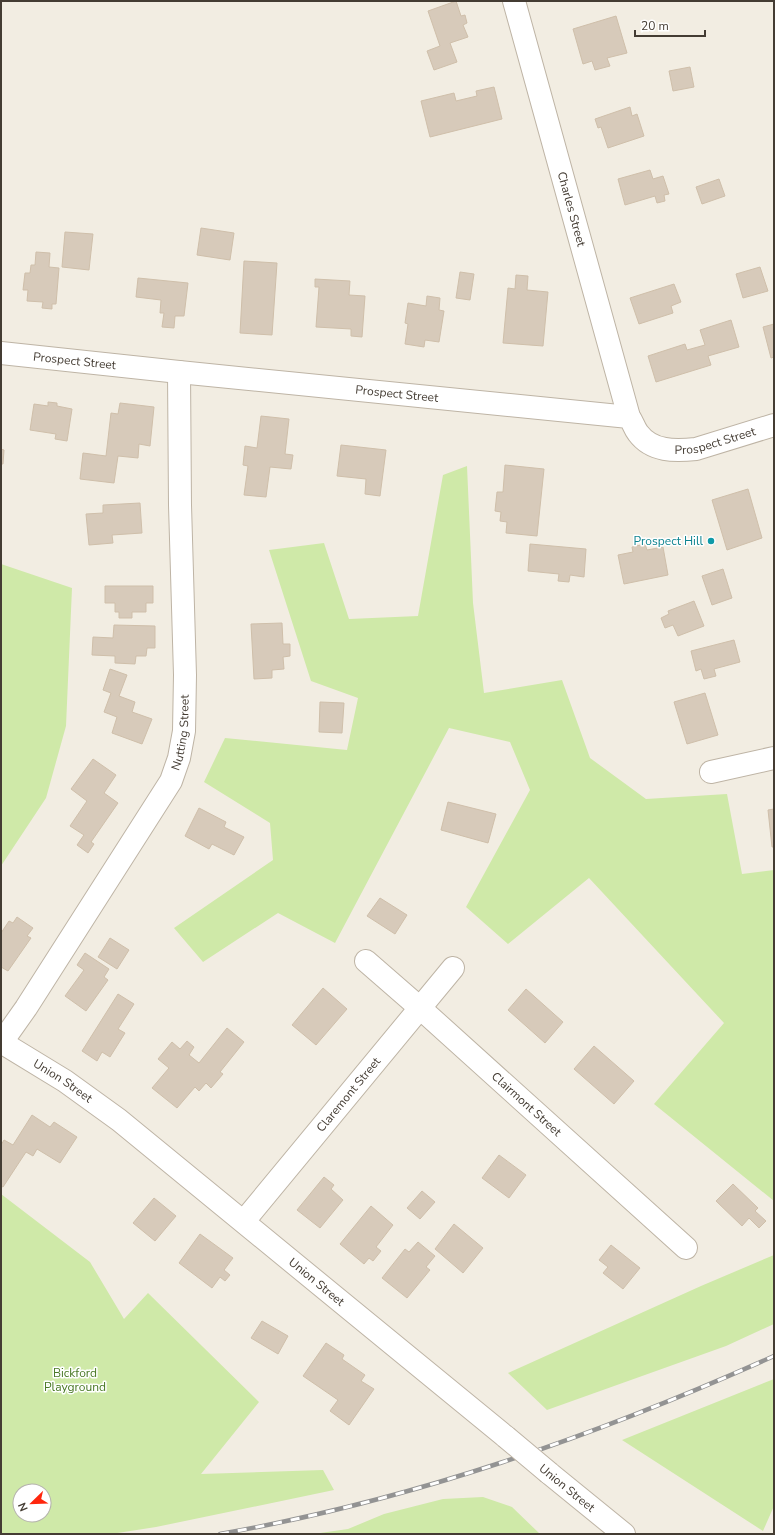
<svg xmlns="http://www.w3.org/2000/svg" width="775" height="1535" viewBox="0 0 775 1535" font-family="'Nunito Sans',sans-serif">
<rect width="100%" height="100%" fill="#f2ede2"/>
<path fill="#cfe9a8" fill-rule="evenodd" d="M467,466L473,603L484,693L562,680L590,758L646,799L727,794L742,874L774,870V1201L654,1104L724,1023L589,878L508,944L466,907L530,790L510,742L449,728L335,943L278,913L203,962L174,928L273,860L270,823L204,782L225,738L347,750L358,698L311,681L269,550L324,543L349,619L418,616L443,475Z
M1,564L72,588L66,726L46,798L1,866Z
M1,1194L90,1262L124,1319L148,1293L259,1402L201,1474L323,1470L334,1490L156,1527L111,1534H1ZM20,1491H44V1515H20Z
M774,1255V1324L726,1346L547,1410L508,1373L701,1286Z
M774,1379V1506L763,1531L622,1440Z
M483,1497L512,1507L540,1534H313L348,1529L384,1514L443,1499Z"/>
<path fill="#d7caba" stroke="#cfbfaa" d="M456,1L461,16L465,15L467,23L463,25L468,37L450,43L457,62L434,70L427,51L440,46L428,11Z
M616,16L627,53L607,58L610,66L595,70L592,61L583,64L573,29Z
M690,67L694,87L673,91L669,71Z
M494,87L502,119L430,137L421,101L454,93L456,101L477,96L476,91Z
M630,107L632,116L637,114L644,136L608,148L601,127L598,128L595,119Z
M650,170L653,179L663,176L669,194L664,195L665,201L657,203L655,196L625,205L618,179Z
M719,179L725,196L702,204L696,187Z
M201,228L234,233L230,260L197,255Z
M65,232L93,234L89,270L62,267Z
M36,252L50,253L49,267L59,268L56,304H52V309L42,308L43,302L27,301L28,290H23L25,273H30L31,265H35Z
M244,261L277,263L272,335L240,333Z
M760,267L768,291L743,298L736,274Z
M460,272L474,274L470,300L456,298Z
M516,275L528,276L527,290L548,292L543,346L503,343L508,288L515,289Z
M138,278L188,283L184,316H175L174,328L162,327L164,313H160L161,300L136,297Z
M315,279L350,281L349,295L365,296L362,337L351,336V329L316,327L319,287H315Z
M674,284L681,302L671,306L673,313L639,324L630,298Z
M427,296L440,298L439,310L444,311L439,342L425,340L424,347L405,344L408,324L405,323L408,303L426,306Z
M731,320L739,347L708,356L711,365L656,382L648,356L685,344L687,350L705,345L700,330Z
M774,324V357L771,358L763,327Z
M48,402L57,403V406L72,409L67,441L55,439L56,434L30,430L34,404L48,406Z
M120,403L154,407L150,446L139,444L138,458L118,456L114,483L80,479L83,453L106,456L111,413L118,414Z
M261,416L289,419L285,454L293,455L291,469L270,467L266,497L244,495L248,466L243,465L245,446L257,448Z
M341,445L386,450L380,496L365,494L366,479L337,476Z
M1,449L4,450L3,464H1Z
M505,465L544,469L537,536L506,533L507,522L500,521L501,512L495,511L497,492H503Z
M748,489L762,538L727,550L712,500Z
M140,503L142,533L112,535L113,543L89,545L86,514L103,513V505Z
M530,544L586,549L584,577L570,575L569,582L558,581L559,574L528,571Z
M645,544L647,550L663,547L668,575L624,584L618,555L633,552L632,547Z
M723,569L732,598L712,605L702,576Z
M105,586H153V603H146V612H132V618H119V612H115V603H105Z
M694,601L704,626L678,636L673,625L665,628L661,618L669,614L668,611Z
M282,623L283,644H290V656L283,657L284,669L272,670V678L254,679L251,624Z
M114,625L155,626V648H147L146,656H136L135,664L115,663V656L92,655L93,637L113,638Z
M734,640L740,662L714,669L716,676L704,679L701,669L696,671L691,651Z
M110,669L127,675L119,696L135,702L132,712L152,719L142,744L112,733L117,717L104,712L111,693L103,690Z
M705,693L718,735L687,744L674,702Z
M320,702L344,703L342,733L319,732Z
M93,759L116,775L104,793L118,803L91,842L94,844L88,853L77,845L84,835L70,826L87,801L71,789Z
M448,802L496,814L488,843L441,830Z
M199,808L226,822L224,827L244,837L234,855L212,844L209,849L185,836Z
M774,809V847H772L768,810Z
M380,898L407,915L395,934L367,916Z
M17,917L33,928L27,936L31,938L8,971L1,967V933L9,921L13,923Z
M110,938L129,950L117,969L98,957Z
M85,953L109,969L104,977L108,980L86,1011L65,996L84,970L77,965Z
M323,988L347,1009L316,1045L292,1025Z
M526,989L563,1022L545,1043L508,1010Z
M118,994L134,1004L118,1029L125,1033L110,1057L102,1052L97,1061L82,1051Z
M227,1028L244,1042L220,1072L223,1074L211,1088L206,1083L199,1091L195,1087L177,1108L152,1088L169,1068L158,1059L172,1042L180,1049L187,1041L194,1047L189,1055L199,1063Z
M594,1046L634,1081L614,1104L574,1069Z
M32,1115L50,1127L54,1122L77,1137L60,1163L37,1149L33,1156L26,1152L3,1187L1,1186V1145L4,1140L13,1145Z
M499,1155L526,1175L509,1198L482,1178Z
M324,1177L334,1185L331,1189L343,1200L320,1228L297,1210Z
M733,1184L758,1208L755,1211L766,1221L759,1228L749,1218L742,1226L716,1201Z
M422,1191L435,1202L420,1219L407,1208Z
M154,1198L176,1216L155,1241L133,1223Z
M371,1206L393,1225L376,1247L381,1251L373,1261L369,1258L364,1264L340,1244Z
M454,1224L483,1248L463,1273L435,1249Z
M200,1234L233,1258L224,1270L230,1275L225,1281L220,1277L212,1288L179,1263Z
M418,1242L435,1256L426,1267L430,1270L407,1298L382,1278L405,1249L409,1252Z
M611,1245L640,1268L623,1289L603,1273L608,1267L599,1260Z
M262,1321L288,1336L278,1354L251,1338Z
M326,1343L344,1355L342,1359L365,1375L361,1381L374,1389L349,1425L330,1411L338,1400L303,1376Z"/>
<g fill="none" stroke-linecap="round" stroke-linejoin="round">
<g stroke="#beb4a5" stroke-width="24">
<g id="minor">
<path id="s1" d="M514,1L629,417"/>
<path id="s2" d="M1,353L179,372L629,417C633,422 634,428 638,433C652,452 675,451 696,449L774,425"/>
<path d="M711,772L774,758"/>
<path id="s3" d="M366,961L420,1008L686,1248"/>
<path id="s4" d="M1,1042L65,1081L119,1120L506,1437"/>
<path id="s5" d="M2,1042L26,1008L171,781L179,758L184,731L185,675L180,505L179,372"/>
<path id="s6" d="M244,1221L453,968"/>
<path d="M549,1473L624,1534"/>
</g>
</g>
<use href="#minor" stroke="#fff" stroke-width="22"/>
<g stroke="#939393" stroke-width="4.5">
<path id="rail" d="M220,1534C413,1500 595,1436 774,1356"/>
</g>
<use href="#rail" stroke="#fff" stroke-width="3" stroke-dasharray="9" stroke-linecap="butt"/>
<g stroke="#beb4a5" stroke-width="24" stroke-linecap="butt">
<path id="minor-bridge" d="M506,1437L549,1473"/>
</g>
<use href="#minor-bridge" stroke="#fff" stroke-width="22"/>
</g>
<circle fill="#0f9aa8" stroke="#fff" stroke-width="1.5" cx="711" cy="541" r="4"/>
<g text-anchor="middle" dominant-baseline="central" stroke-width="3" stroke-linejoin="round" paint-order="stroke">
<g font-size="12" fill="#443c33" stroke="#fff">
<text stroke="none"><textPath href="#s1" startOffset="216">Charles Street</textPath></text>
<text stroke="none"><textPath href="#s2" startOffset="74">Prospect Street</textPath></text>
<text stroke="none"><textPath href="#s2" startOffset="398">Prospect Street</textPath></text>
<text stroke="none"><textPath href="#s2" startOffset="733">Prospect Street</textPath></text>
<text stroke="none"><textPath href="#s5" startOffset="361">Nutting Street</textPath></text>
<text stroke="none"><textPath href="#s4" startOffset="73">Union Street</textPath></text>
<text stroke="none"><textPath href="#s6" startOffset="164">Claremont Street</textPath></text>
<text stroke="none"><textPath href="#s3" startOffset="215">Clairmont Street</textPath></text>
<text stroke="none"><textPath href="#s4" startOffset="397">Union Street</textPath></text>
<text transform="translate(567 1488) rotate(39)">Union Street</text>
</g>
<g font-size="12" fill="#0d838f" stroke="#fff" text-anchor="end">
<text x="703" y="541">Prospect Hill</text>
</g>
<g font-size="12" fill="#487824" stroke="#fff">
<text x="75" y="1373">Bickford<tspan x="75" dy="14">Playground</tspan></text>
</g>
</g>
<rect width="775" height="1535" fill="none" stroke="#443c33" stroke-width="4"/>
<g transform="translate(32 1503) rotate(247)"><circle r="19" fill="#ffffff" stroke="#b4b1ad"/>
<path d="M0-3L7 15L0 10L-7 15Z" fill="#ff260d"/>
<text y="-6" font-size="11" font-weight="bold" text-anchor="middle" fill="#443c33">N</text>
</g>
<path d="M635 30v6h70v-6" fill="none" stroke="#443c33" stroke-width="2"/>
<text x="641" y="30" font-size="12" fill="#443c33" stroke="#ffffff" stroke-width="3" paint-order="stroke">20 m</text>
</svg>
